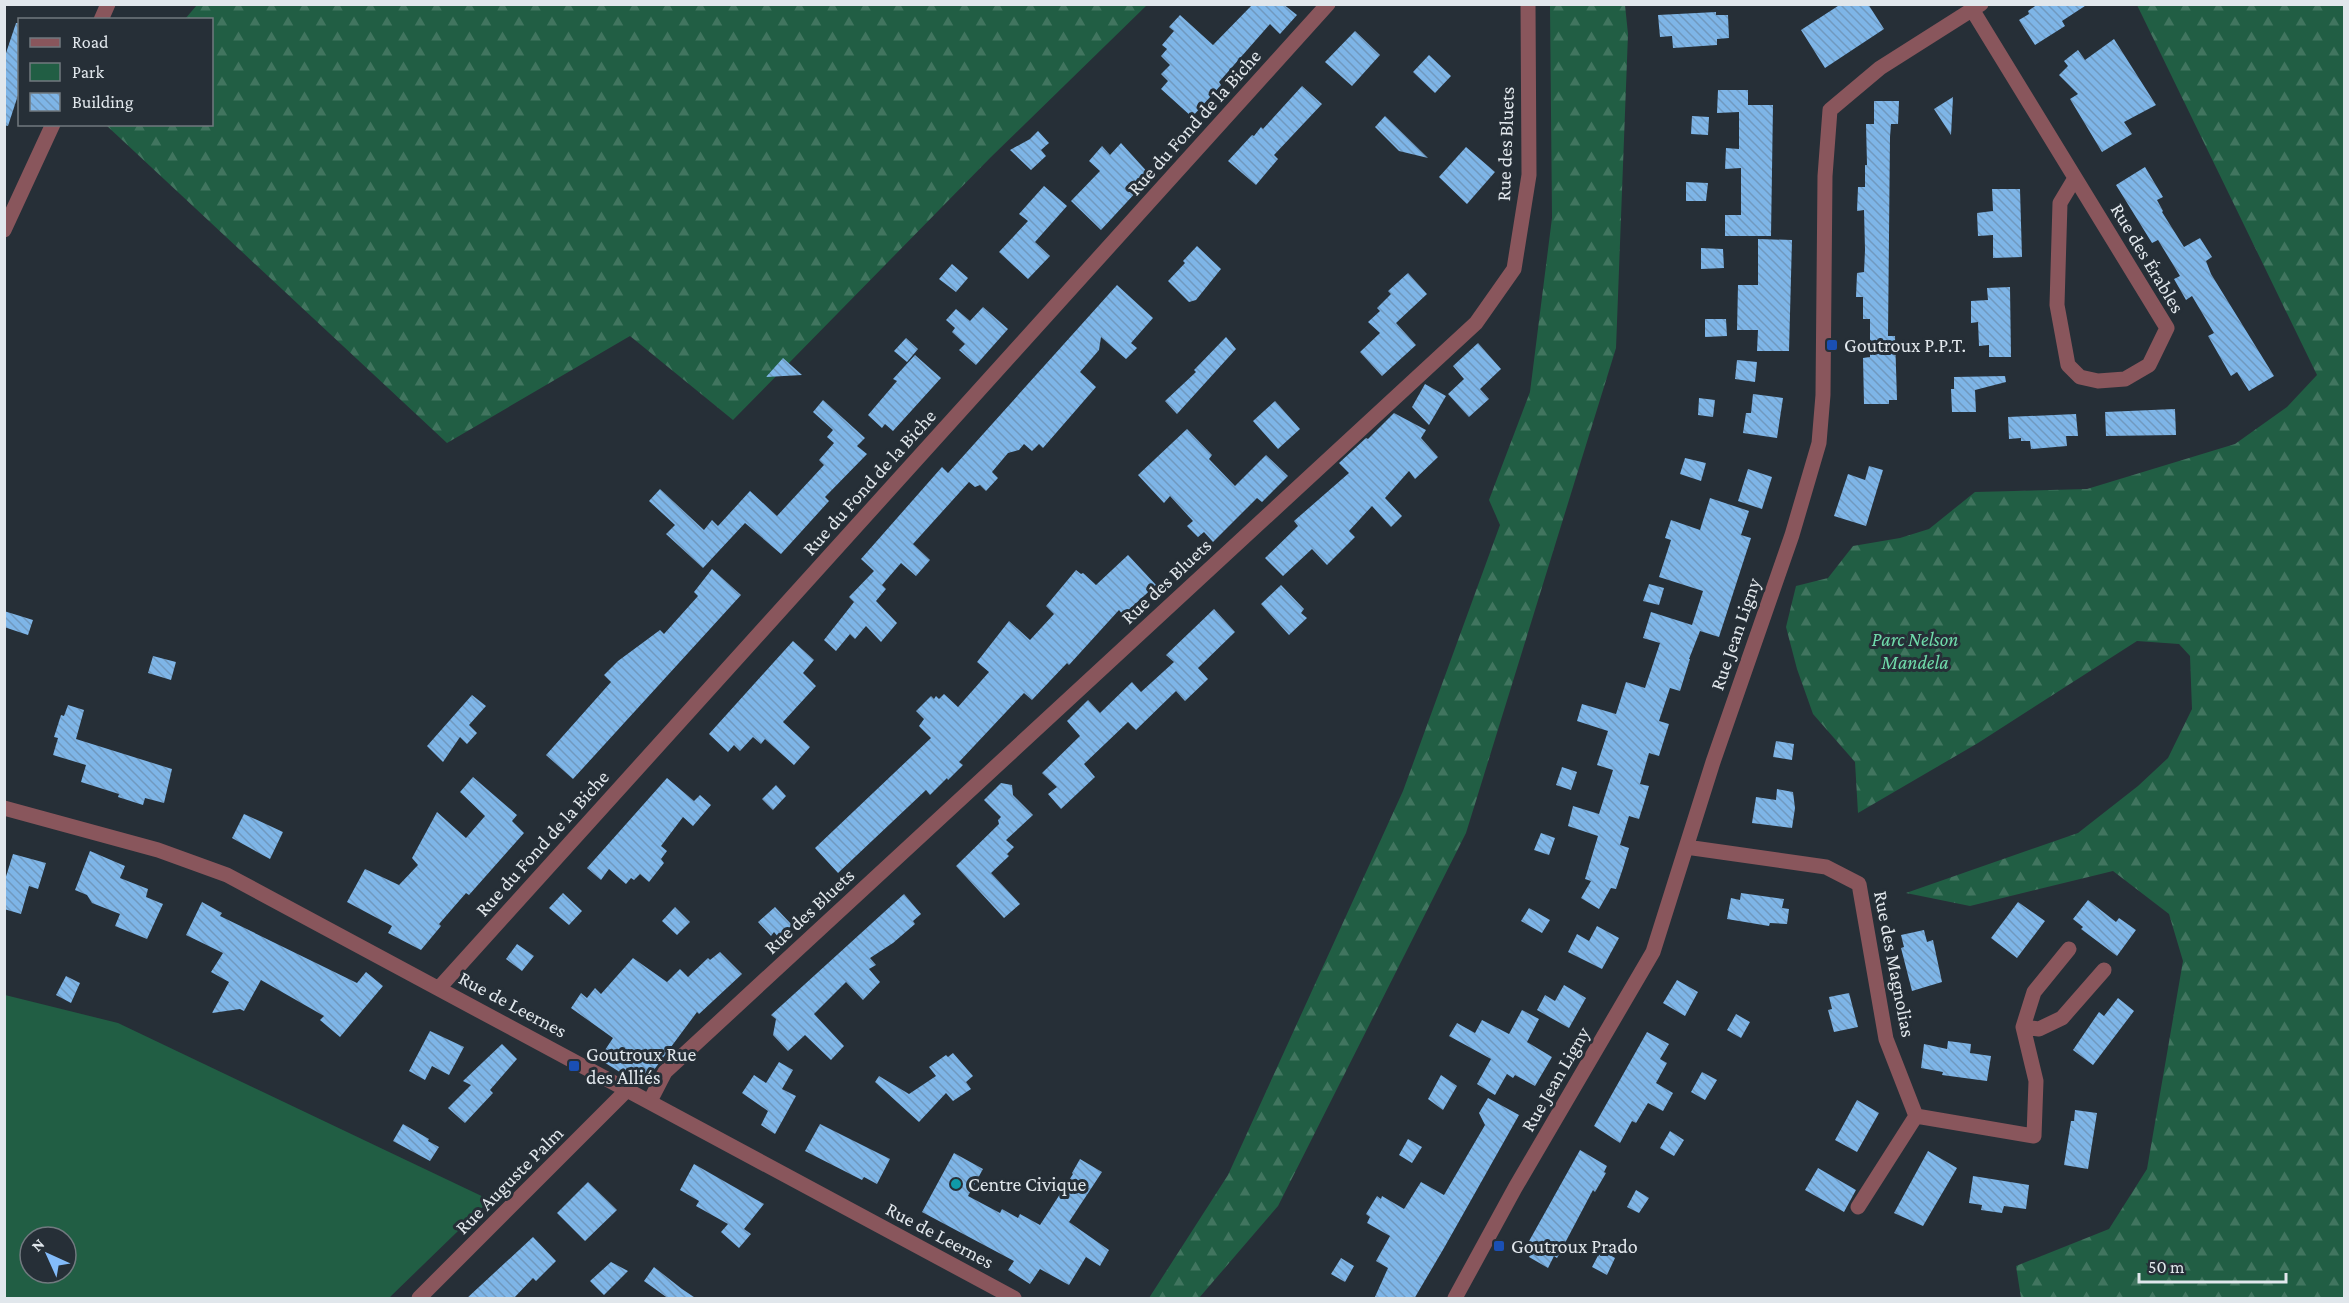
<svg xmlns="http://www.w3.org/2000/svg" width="2349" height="1303" viewBox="0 0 2349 1303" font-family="'Crimson Pro',serif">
<defs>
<pattern id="forest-firs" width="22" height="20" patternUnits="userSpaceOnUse" patternTransform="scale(1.5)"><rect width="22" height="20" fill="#215e44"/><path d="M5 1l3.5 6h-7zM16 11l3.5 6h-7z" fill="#41755f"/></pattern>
<pattern id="building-back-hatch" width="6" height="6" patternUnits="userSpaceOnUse" patternTransform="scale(1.5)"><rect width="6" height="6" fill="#7eb5e7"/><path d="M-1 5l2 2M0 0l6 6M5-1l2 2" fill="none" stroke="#7099bf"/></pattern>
</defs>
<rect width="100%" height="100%" fill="#262f37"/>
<path fill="#215e44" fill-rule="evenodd" d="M5,995L118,1023L490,1200L389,1298H5ZM30,1237H66V1273H30Z"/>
<path fill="url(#forest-firs)" d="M197,5H1147L991,157L733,420L630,336L447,443L106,125L212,124V20L185,19Z
M1550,5H1625L1628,34L1616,348L1466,833L1278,1206L1199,1298H1149L1228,1175L1403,791L1500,525L1489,500L1530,392L1552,218Z
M2137,5H2344V1298H2021L2016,1266L2109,1229L2147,1169L2183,961L2169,914L2113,871L1970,906L1906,893L2078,833L2138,786L2168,758L2192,709L2190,656L2179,644L2137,641L1978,743L1858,813L1855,762L1813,714L1797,669L1786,627L1796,586L1828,578L1853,546L1900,538L1929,529L1975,492L2087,489L2235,444L2287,407L2317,375Z"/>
<path fill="url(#building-back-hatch)" d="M1253,4H1283L1297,15L1280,34L1270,24L1219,82L1221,85L1192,117L1161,89L1168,81L1161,74L1170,65L1161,56L1167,49L1162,45L1174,31L1169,27L1180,15L1213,45Z
M1841,4H1868L1884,29L1825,68L1801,30Z
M2038,4H2088L2062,21L2065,26L2035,45L2019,20L2029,14L2028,11Z
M1716,12V15H1728L1729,38L1717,39V45L1673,48L1672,36L1660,37L1658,15Z
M16,23H20V89L8,126L4,125V59Z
M1355,31L1380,55L1352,86L1325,62Z
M2114,39L2156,105L2124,122L2132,134L2102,152L2070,99L2078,94L2059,75L2068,66L2064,61L2078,50L2085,60Z
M1429,55L1451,76L1435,93L1413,72Z
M1302,86L1322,104L1274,155L1278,159L1256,185L1228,161L1252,135L1254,136L1261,127L1263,129Z
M1718,90H1748V105H1773L1771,236H1725V215H1741V168L1725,169L1726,148L1739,149V112L1717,113Z
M1953,97L1951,135L1934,109Z
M1874,101H1899L1898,124H1891L1890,137L1888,336H1895L1897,400H1889V404H1864L1863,358L1870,357V319H1863V297H1856L1857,273L1864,272L1865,250L1864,210L1857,211L1858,187H1865V165H1867L1866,124H1874Z
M1385,116L1428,158L1399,151L1375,127Z
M1692,116L1709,117L1708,135L1691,134Z
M1038,131L1049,143L1041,150L1046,156L1031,170L1010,150L1030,139Z
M1121,143L1151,176L1101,230L1071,201L1100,171L1089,161L1102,146L1110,155Z
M1466,147L1495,172L1467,204L1439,177Z
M2145,167L2163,197L2157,200L2163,211L2162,212L2184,247L2200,238L2212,257L2206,261L2211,274L2274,376L2249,391L2237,372L2231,376L2208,336L2214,333L2192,296L2186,300L2174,279L2180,276L2158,240L2152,243L2116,185Z
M1686,182L1708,183L1706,201H1686Z
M1044,186L1067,206L1035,242L1050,256L1028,279L999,252L1028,221L1019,214Z
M1992,189H2020L2022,257L1993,258V235L1978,236L1977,213L1993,211Z
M1758,239L1792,240L1789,351H1757L1758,330H1737L1738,285H1758Z
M1197,246L1221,269L1196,300L1189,302L1168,281L1185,263L1183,261Z
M1701,248L1723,249L1724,268L1701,269Z
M952,264L968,278L956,292L939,279Z
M1408,273L1427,294L1396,323L1416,345L1382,376L1360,352L1380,333L1368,322L1380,311L1377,308L1391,294L1388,291Z
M1117,285L1153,318L1131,343L1137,348L1126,359L1101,337L1099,350L1080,372L1096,387L1043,448L1039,444L1032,451L1024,444L1019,450L1008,453L992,472L998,478L986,491L980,485L975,487L969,482L913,544L930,560L916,576L901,563L882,585L886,589L876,601L897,623L881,642L866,626L855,639L850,634L836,651L824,640L854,602L849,597L874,571L861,559L942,467L948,473Z
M2010,287L2011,357H1989V345L1979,346L1978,322L1971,323V301L1988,300L1987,288Z
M983,307L1008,329L976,365L959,350L965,344L952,332L955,328L946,320L956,309L970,321Z
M1705,319H1726L1727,336L1705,337Z
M1226,337L1236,349L1177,414L1165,401L1196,372L1194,370Z
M906,338L918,349L907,362L894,351Z
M1478,343L1501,369L1480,389L1489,399L1469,417L1448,394L1464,379L1453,366Z
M915,355L941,378L893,431L885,424L882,428L868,415L897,381L893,379Z
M783,358L802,375L766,377Z
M1737,360L1757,362L1755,382L1735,379Z
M2005,376L2006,382L1975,390L1976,412H1952L1951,389H1954V377Z
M1425,384L1446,396L1429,425L1412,407Z
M1753,394L1783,398L1777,438L1743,433L1746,413H1751Z
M1699,398L1715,400L1713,417L1698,415Z
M823,400L865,438L857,446L867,454L825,497L829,501L781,554L745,523L703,568L666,534L675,525L649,501L660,489L704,530L712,520L718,526L750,491L777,516L824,465L819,460L834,443L827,437L833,430L813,412Z
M1275,401L1300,429L1278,449L1253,421Z
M2175,409L2176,435L2106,436L2105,412Z
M1394,413L1426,430L1421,438L1438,457L1415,479L1409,471L1385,498L1402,516L1391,527L1372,506L1349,531L1355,537L1327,565L1312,549L1283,576L1265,558L1298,526L1294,521L1349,473L1339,463L1366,438L1368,439Z
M2076,414L2078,436H2066L2067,446L2031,449L2030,441H2021V438L2009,439L2008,417Z
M1187,429L1212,455L1209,459L1235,486L1266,455L1288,476L1262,502L1257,498L1213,542L1204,532L1198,537L1187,526L1193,521L1170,496L1164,503L1138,475Z
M1685,458L1706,463L1701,481L1680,474Z
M1869,466L1883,470L1866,526L1834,516L1848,474L1865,480Z
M1748,469L1772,477L1762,509L1738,501Z
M1710,498L1749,511L1741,535L1751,538L1719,637L1700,631L1689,659H1690L1680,691L1670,688L1659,721L1669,724L1659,756L1649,753L1640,784L1649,786L1644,803L1639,819L1629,816L1620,845L1629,848L1623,868L1616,889L1611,888L1599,909L1581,898L1591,881L1585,879L1598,836L1568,826L1573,806L1599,814L1613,770L1597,765L1608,731L1577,721L1582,704L1616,714L1626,682L1645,688L1660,643L1643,638L1651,612L1692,625L1703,591L1659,577L1671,540L1665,538L1671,520L1700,530Z
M1128,555L1156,585L1123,615L1119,610L1069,665L1067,663L1032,700L1024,693L959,762L963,765L948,780L947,778L930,795L926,790L838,873L815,848L931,738L919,726L924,719L916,711L931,696L934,699L936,696L939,699L944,694L958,707L989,672L977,662L1009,621L1030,640L1054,614L1046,606L1076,570L1081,574L1083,573L1096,585Z
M712,569L741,595L573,779L546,755L611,682L604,675L618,661L660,630L664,634L698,596L694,592Z
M1649,584L1664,588L1659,605L1643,601Z
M1281,585L1304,609L1301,613L1307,618L1289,635L1261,604Z
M1214,609L1235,632L1198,668L1208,679L1185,701L1176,691L1136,730L1128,722L1084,764L1095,777L1061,809L1048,794L1057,787L1042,773L1080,736L1067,721L1088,700L1100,713L1132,682L1141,692L1174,662L1166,655Z
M4,611L33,620L28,635L4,627Z
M793,641L814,660L803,673L816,686L783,722L810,747L794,765L765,739L761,744L753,737L740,751L734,745L728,752L709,734Z
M153,656L176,662L171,680L148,673Z
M472,695L486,706L469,725L477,733L467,744L460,737L443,762L427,746Z
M68,705L84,710L76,739L172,769L164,803L145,798L143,805L118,797L119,794L81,782L86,765L53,755L58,738L54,737L61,715L64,716Z
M1776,741L1794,744L1792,760L1773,757Z
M1562,767L1577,772L1571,790L1556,785Z
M473,777L517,815L512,821L524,833L469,895L466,893L439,924L441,926L421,950L388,933L392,926L347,902L365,869L399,885L418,865L412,858L437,812L466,838L485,816L460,792Z
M667,778L694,801L700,795L711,805L693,826L683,817L661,846L667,851L661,859L664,863L649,882L640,874L634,880L631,878L626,884L609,869L601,880L587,868Z
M1001,783L1012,785L1013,795L1033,815L1006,840L1014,847L1007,854L1009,856L991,873L1020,904L1004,918L956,866L999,824L998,820L1001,817L984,800Z
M776,785L786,796L773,810L762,799Z
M1777,789L1793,792L1795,808L1792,828L1752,823L1756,797L1776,800Z
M244,814L283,832L270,859L232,838Z
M1541,833L1555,838L1549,855L1534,850Z
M90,851L125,866L120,878L148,889L146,897L163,904L147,939L115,926L120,914L92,903L87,895L75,890Z
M13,854L46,863L38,889L29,886L21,914L4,909V883Z
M563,893L582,911L569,925L549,908Z
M1741,893L1784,899L1782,908L1789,909L1787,924L1770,923L1769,926L1727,919L1731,898L1740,900Z
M904,894L921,914L913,921L915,924L893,943L870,958L876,965L869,969L880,982L863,1000L846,982L814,1014L844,1046L831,1060L805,1035L788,1051L773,1035L776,1019L771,1015Z
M2088,900L2116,922L2119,918L2136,930L2117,956L2081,929L2083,927L2073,919Z
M202,902L222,913L220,916L357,983L366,972L383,986L340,1037L320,1020L324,1016L261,980L244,1011L240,1009L212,1013L229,982L211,972L223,953L186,935Z
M2018,902L2045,921L2017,958L1991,938Z
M675,907L690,922L677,935L662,921Z
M775,907L792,925L779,938L774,932L771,936L758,922Z
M1529,908L1550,920L1542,933L1521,921Z
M1597,926L1619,938L1602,969L1568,952L1577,934L1589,941Z
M1924,930L1927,942L1933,940L1942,982L1912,991L1901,948L1904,947L1901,935Z
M517,944L534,956L522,971L506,959Z
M720,952L742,974L699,1014L697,1012L642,1086L599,1059L613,1038L571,1008L581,993L587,998L595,988L601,994L633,958L667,982L680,969L688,977L708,958L710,960Z
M66,976L80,983L71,1003L56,995Z
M1677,980L1698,992L1685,1016L1663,1003Z
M1564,985L1586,998L1569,1028L1537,1010L1545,995L1555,1001Z
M1849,993L1858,1027L1834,1032L1828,1010L1832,1009L1829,997Z
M2118,998L2134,1011L2093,1065L2073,1050L2099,1012L2104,1016Z
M1522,1010L1539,1019L1527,1042L1552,1057L1535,1086L1515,1075L1513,1078L1507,1074L1495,1095L1477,1084L1491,1059L1449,1036L1457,1023L1475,1033L1482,1020L1509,1034Z
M1736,1014L1750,1022L1741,1038L1727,1030Z
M430,1031L464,1047L449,1075L432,1066L425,1080L409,1071Z
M1647,1032L1669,1044L1660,1059L1667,1063L1656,1083L1673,1093L1663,1111L1648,1103L1636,1123L1632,1121L1620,1143L1594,1126Z
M1948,1041L1971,1044L1970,1053L1991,1056L1987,1081L1942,1075L1943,1072L1921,1068L1924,1044L1947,1049Z
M502,1044L517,1059L490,1090L493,1093L465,1123L448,1108L471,1085L463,1081Z
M953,1053L973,1076L966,1082L971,1089L953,1101L946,1093L919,1122L875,1082L879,1076L909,1094L936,1076L929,1067L946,1055L948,1057Z
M779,1062L793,1070L782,1089L796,1096L775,1134L761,1125L768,1111L742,1093L754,1075L766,1083Z
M1702,1072L1717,1080L1705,1100L1691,1092Z
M1441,1075L1457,1086L1443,1110L1428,1099Z
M1488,1098L1519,1115L1444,1248L1414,1299H1374L1388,1268L1376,1261L1390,1236L1367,1223L1370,1217L1366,1214L1377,1196L1381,1199L1382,1196L1404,1209L1421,1182L1444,1195L1485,1125L1479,1113Z
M1857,1100L1879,1113L1857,1152L1835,1140Z
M2075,1110L2097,1113L2088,1169L2064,1165L2071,1121H2074Z
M403,1124L429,1139L428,1141L439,1147L430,1161L393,1141Z
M820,1124L890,1159L877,1184L864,1177L862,1180L805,1151Z
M1670,1131L1684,1140L1674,1156L1660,1148Z
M1408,1139L1422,1147L1412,1163L1399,1155Z
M1580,1150L1607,1166L1604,1172L1606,1173L1595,1192L1593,1190L1557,1258L1554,1256L1548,1268L1529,1257L1535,1247L1528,1243Z
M1928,1151L1957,1168L1923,1226L1894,1213Z
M954,1153L983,1169L968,1196L1000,1213L1002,1209L1018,1218L1020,1214L1040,1225L1073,1174L1072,1173L1080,1159L1102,1172L1069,1222L1109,1250L1100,1266L1086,1257L1069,1285L1040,1269L1030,1284L1008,1270L1014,1261L922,1212Z
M694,1164L764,1204L744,1229L751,1234L739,1248L721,1232L728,1224L696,1206L699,1201L680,1190Z
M1818,1168L1856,1190L1844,1212L1805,1190Z
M1973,1176L2029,1185L2026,1209L2004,1206L2002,1213L1981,1210L1982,1205L1969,1203Z
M588,1182L617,1210L585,1241L557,1213Z
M1636,1190L1649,1198L1639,1213L1627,1207Z
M533,1237L556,1261L536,1281L533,1278L513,1299H466Z
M1601,1250L1615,1258L1607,1275L1592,1267Z
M1341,1258L1354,1266L1345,1282L1331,1274Z
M611,1262L628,1271L604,1295L590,1281Z
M654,1267L682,1289L697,1299H669L644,1281Z"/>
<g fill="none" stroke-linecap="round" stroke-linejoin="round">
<path stroke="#89565c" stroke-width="15" d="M1973,11L2167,328L2149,365L2125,379L2098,381L2080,377L2068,365L2057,305L2060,203L2075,178
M101,20L108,4
M4,230L53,124
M4,808L158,850L227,875L1014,1298
M1686,847L1826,867L1859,884L1886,1039L1916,1116L2034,1136L2036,1081L2023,1027L2034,992L2069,949
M439,988L1328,4
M2023,1027L2039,1029L2062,1018L2104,970
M650,1101L665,1072L1476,323L1514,269L1529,175L1528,4
M1858,1207L1916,1116
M419,1298L628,1089
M1455,1298L1515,1188L1653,952L1713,762L1792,535L1819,443L1823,395L1825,176L1830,110L1880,68L1981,4"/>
</g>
<g fill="#1a4fb4" stroke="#262f37" stroke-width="2">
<rect x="1826" y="339" width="12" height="12" rx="3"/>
<rect x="568" y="1060" width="12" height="12" rx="3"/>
<rect x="1493" y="1240" width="12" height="12" rx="3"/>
</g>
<circle fill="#0f9aa8" stroke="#262f37" stroke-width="2" cx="956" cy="1184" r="6"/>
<g text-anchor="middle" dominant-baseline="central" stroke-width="6" stroke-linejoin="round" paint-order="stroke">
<g font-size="20" fill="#e1e7ec" stroke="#262f37">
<text transform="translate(1194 122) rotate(-48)">Rue du Fond de la Biche</text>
<text transform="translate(1505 144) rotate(-88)">Rue des Bluets</text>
<text transform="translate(2148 258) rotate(59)">Rue des Érables</text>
<text transform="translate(869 482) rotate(-48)">Rue du Fond de la Biche</text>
<text transform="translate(1166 581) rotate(-43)">Rue des Bluets</text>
<text transform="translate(1735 634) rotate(-71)">Rue Jean Ligny</text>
<text transform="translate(542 843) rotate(-48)">Rue du Fond de la Biche</text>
<text transform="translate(809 911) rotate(-43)">Rue des Bluets</text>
<text transform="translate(1895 964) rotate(79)">Rue des Magnolias</text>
<text transform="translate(513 1004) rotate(28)">Rue de Leernes</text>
<text transform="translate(1555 1079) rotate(-60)">Rue Jean Ligny</text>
<text transform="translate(509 1180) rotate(-45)">Rue Auguste Palm</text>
<text transform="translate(940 1235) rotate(28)">Rue de Leernes</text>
</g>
<g font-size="20" fill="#e1e7ec" stroke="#262f37" text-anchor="start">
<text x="1844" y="345">Goutroux P.P.T.</text>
<text x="586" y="1054">Goutroux Rue<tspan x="586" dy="23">des Alliés</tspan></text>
<text x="968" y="1184">Centre Civique</text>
<text x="1511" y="1246">Goutroux Prado</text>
</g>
<g font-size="20" font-style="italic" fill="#6fdaaa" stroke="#262f37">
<text x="1915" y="639">Parc Nelson<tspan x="1915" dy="23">Mandela</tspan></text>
</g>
</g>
<rect width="2349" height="1303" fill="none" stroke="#e1e7ec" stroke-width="12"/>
<rect x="18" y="18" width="195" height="108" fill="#262f37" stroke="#71797f" stroke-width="1.5"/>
<rect x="30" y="38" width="30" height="9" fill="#89565c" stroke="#71797f" stroke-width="1.5"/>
<text x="72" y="48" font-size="18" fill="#e1e7ec">Road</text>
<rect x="30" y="63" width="30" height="18" fill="#215e44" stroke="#71797f" stroke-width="1.5"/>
<text x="72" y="78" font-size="18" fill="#e1e7ec">Park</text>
<rect x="30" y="93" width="30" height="18" fill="url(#building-back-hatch)" stroke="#71797f" stroke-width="1.5"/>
<text x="72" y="108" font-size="18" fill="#e1e7ec">Building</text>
<g transform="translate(48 1255) rotate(315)"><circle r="28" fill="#262f37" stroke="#71797f" stroke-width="1.5"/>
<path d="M0-4.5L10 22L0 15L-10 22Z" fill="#83bcfb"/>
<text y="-9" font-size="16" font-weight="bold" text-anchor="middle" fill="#e1e7ec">N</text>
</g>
<path d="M2139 1273v9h147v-9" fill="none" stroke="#e1e7ec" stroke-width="3"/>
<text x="2148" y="1273" font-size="18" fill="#e1e7ec" stroke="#262f37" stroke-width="4.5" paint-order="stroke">50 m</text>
</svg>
